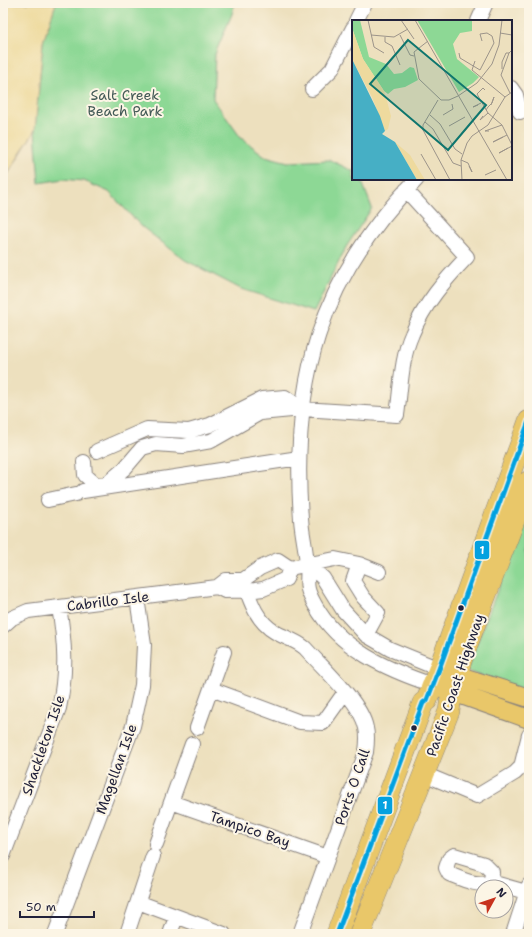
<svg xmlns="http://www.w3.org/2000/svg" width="532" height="937" viewBox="0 0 532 937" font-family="'Shantell Sans',sans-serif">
<rect width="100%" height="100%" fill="#fcf5e5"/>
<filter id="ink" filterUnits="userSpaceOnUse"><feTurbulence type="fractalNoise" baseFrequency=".025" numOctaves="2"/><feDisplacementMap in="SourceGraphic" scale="8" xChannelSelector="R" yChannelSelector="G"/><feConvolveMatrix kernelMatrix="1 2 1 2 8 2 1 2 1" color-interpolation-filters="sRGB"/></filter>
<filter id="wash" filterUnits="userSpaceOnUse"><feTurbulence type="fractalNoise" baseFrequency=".012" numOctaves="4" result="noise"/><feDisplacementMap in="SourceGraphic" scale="16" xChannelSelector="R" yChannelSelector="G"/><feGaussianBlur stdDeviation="0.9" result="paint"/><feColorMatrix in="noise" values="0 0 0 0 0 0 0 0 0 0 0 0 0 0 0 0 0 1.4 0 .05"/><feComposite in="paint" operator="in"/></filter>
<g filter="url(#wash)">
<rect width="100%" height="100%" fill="#ede0be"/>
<path fill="#8dd895" stroke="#587d68" d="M56,3H234L232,14L215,54L213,99L241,138L265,156L288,162L330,160L353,171V179H361L372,208L346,247L314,312L241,289L185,260L141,226L109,192L84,181L63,179L39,183L35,130L43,42Z
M529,509V692L466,671Z"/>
<path fill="#eeda9e" stroke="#887e6c" d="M3,3H56L43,42L35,130L3,182Z"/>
</g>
<g filter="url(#ink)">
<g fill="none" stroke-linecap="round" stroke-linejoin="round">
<g stroke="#88817c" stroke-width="16">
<path id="minor" d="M356,21L365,3
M478,21L486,3
M511,88L516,95L520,112
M312,89L332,69L353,28
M417,179C319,278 291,382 301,519C302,534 306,549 307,564C309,584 303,584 315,605C339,649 388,670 433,685
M97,451L147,429L189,431L210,425L262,399L285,397L302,409
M84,462L85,475L95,484L105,485L125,468L142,448L156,444L183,446L211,441L260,413L302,409L397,415C401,388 401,358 412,334C424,304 445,280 467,257L406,190
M83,491L299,458
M48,500L76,494
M359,564L353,581L363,597L378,613L366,635
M308,565L323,578L343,610L366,635L390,649L439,669
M243,580C250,600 256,621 275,632C285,638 296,640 305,648C323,668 361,702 366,728C368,736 367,744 366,752L300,934
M217,587L225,591L255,590L263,589L286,579L290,568
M3,626L12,618L28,611L217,587L226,580H243L260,568L278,560L290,568L335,559L359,564L379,572
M211,689L300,722L323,723L345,692
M197,728L224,652
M424,774L477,796L515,773L521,767L529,735
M171,802L328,857
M156,844L192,744
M3,856L59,708C67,672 65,643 59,607
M491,882C477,887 462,879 449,874L446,868L449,859L454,855L484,864L492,872L491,882L526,892
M138,902L224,934
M55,934L133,726L142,685L144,645L137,598
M127,934L153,856
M170,934L176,917
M513,934L529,885"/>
</g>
<g stroke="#88817c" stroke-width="20">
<path id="major" d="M444,671L529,698
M439,687L529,719"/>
</g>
<g stroke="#88817c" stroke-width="22">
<path id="highway" d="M337,934L423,703L427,700L439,669L529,421
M360,934L449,711L452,691L462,658L529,481"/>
</g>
<use href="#minor" stroke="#fff" stroke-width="14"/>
<use href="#major" stroke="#e9c769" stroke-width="18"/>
<use href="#highway" stroke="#e9c769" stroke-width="21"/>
<g stroke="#fcf5e5" stroke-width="8">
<path id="bus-1" d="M337,934L423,703L427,700L439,669L529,421"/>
</g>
<use href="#bus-1" stroke="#03a1e0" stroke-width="5"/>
</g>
</g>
<g fill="#22223b" stroke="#fcf5e5" stroke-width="1.5">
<circle cx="461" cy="608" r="3.5"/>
<circle cx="414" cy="728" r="3.5"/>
</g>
<g text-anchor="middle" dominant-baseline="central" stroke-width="4" stroke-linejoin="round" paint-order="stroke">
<g font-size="14" fill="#425956" stroke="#fcf5e5">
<text x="125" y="95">Salt Creek<tspan x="125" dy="16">Beach Park</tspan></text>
</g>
<g font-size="14" fill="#22223b" stroke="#fcf5e5">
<text transform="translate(108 601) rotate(-7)">Cabrillo Isle</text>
<text transform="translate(455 685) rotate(-71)">Pacific Coast Highway</text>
<text transform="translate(43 745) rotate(-71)">Shackleton Isle</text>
<text transform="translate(116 769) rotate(-70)">Magellan Isle</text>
<text transform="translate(352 787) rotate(-71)">Ports O Call</text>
<text transform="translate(250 829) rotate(19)">Tampico Bay</text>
</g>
</g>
<g transform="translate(352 20)">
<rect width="160" height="160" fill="#ede0be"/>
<path d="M0,0H8L17,37L34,44L42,54L50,53L58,47L62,48L66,60L53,67L42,69L36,74L32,71L11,39L0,8ZM65,0H120V11L108,13L101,24L105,39L127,57L121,63L107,72Z" fill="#8dd895"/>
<path d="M0,8L11,39L32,71L35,81L39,96L36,109L33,111L20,77L0,39ZM43,122L58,135L73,160H65Z" fill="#eeda9e"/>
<path d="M0,39L28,96L33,111L30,114L43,122L65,160H0Z" fill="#46afc5"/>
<path fill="none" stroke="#9c948a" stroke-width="1" d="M16,0L22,27L32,33M49,0L62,19M63,0L155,160M148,13L160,15M19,15L42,17L56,9M48,15L58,35L62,36M33,17V22L40,26L48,45M76,21L62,32L67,59L89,80H97L106,76M107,33L108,38L128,50L142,23L140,16L135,13L128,14L130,21M123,41L120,50L153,77M150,49V42L154,33H157M133,70L131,68L125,74L136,93L150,105L160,125M158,73L149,55L157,33L160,30M106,76L125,63L140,44L147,25L150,0M86,80L71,105V110L98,160M126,85L121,87L129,83M134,90L136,87L140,83L142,77L139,85M78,95L88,104L103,129L110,134M91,95L101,89L100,84M131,96L128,100L136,93M73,102L81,109L101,143L109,146M97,106L113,97M137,111H133L150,105M151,117L141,122L155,115M156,128L147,133L160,126M69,134L84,160M109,140L116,143L120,152L117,146M133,155L144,150M110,160L109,140L115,123L120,116L136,105L153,77L160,72"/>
<path fill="#0f766e" fill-opacity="0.15" stroke="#0f766e" stroke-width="2" d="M56,20L134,85L96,130L18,64Z"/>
<rect width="160" height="160" fill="none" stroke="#22223b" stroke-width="2"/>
</g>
<g stroke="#fcf5e5" stroke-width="1.5">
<rect x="474" y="540" width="16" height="20" rx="4" fill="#03a1e0"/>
<rect x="377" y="796" width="16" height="19" rx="4" fill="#03a1e0"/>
</g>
<g font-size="11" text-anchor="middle" font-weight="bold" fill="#fff">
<text x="482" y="554">1</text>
<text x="385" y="809">1</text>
</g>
<rect width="532" height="937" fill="none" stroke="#fcf5e5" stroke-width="16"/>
<g transform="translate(494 899) rotate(50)"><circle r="19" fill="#fcf5e5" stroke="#a5a1a1"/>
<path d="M0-3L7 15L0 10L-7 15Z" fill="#c8321e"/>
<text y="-6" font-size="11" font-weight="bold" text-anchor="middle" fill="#22223b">N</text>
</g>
<path d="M20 911v6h74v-6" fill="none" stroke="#22223b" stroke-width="2"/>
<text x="26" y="911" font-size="12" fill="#22223b" stroke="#fcf5e5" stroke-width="3" paint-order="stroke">50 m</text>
</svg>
